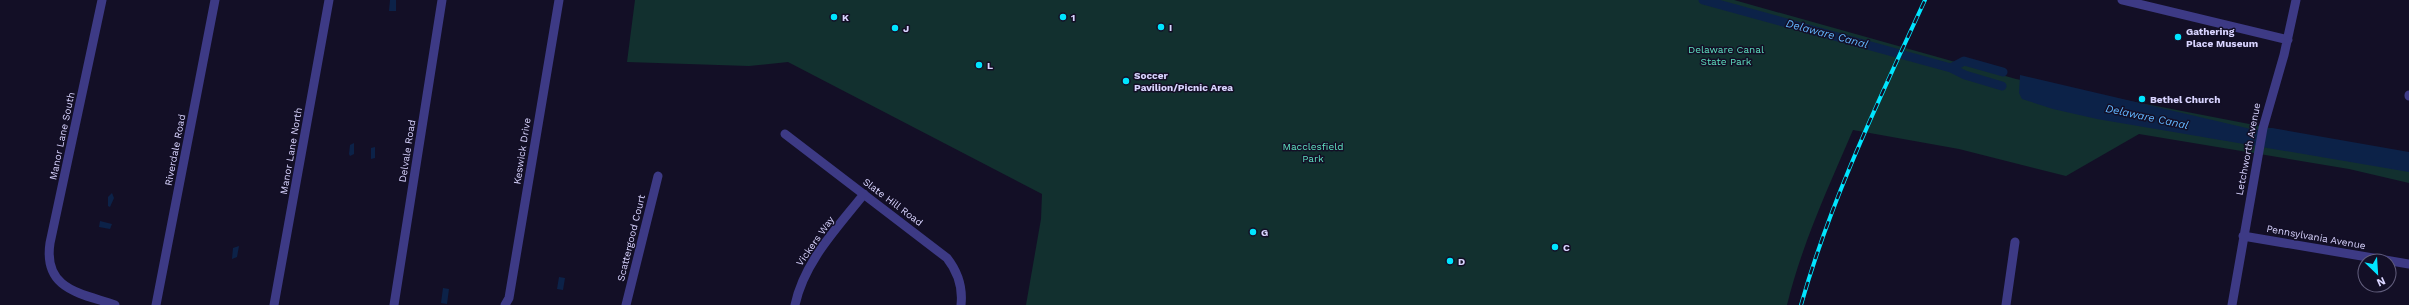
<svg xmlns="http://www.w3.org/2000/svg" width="2409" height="305" viewBox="0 0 2409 305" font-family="'Work Sans',sans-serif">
<rect width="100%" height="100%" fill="#130f26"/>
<path fill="#12302f" d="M635,0H1734L2016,79L2409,155V183L2349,169L2139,134L2066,176L1959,149L1853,130C1828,188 1802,244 1787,305H1026L1041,219L1042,194L788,62L749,66L627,62Z"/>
<path fill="#0c2248" d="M390,0H396V11H389Z
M2020,75L2255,130L2272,128L2409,152V172L2097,119L2053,109L2022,99L2019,93Z
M354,143V154L350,156L349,154L350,145Z
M375,147V158L371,159V148Z
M112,193L114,198L110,207L108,206V197Z
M100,221L112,224L110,229L99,227Z
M239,246L237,257L232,259L233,248Z
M559,277L565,278L563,290L557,289Z
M443,288L449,289L447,304L441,303Z"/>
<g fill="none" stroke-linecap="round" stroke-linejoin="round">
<path stroke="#0c2248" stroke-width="9" d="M1703,0L1951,68L1965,75L2002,86
M1951,68L1964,61L2003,72"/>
<path stroke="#3d3a85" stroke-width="9" d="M102,0L50,243C43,290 81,293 115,305
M2122,0L2288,40
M2409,96V95
M785,134L947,258C958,272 963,287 961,305
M2243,236L2409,264
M156,305L215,0
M274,305L329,0
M394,305L442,0
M505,305L509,298L559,0
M626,305L658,176
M795,305C804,262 837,228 864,194
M2006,305L2015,242
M2232,305L2263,128L2284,55L2296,0"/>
<g stroke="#00e5ff" stroke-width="4">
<path id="rail" d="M1801,305C1831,199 1879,100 1925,0"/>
</g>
<use href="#rail" stroke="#130f26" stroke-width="2.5" stroke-dasharray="8" stroke-linecap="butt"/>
</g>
<g fill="#00e5ff" stroke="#130f26" stroke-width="1.5">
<circle cx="834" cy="17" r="4"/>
<circle cx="1063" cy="17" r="4"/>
<circle cx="1161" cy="27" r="4"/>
<circle cx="895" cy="28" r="4"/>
<circle cx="2178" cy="37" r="4"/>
<circle cx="979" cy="65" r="4"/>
<circle cx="1126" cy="81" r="4"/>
<circle cx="2142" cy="99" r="4"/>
<circle cx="1253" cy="232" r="4"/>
<circle cx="1555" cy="247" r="4"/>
<circle cx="1450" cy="261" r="4"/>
</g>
<g text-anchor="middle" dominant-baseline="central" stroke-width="3" stroke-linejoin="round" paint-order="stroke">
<g font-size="10" font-weight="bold" fill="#d9d4ff" stroke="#130f26" text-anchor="start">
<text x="842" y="17">K</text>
<text x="1071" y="17">1</text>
<text x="1169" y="27">I</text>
<text x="903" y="28">J</text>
<text x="2186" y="31">Gathering<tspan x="2186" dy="12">Place Museum</tspan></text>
<text x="987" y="65">L</text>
<text x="1134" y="75">Soccer<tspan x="1134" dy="12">Pavilion/Picnic Area</tspan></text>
<text x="2150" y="99">Bethel Church</text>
<text x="1261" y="232">G</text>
<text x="1563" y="247">C</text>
<text x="1458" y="261">D</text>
</g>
<g font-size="10" fill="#5fe0c0" stroke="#130f26">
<text x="1726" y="49">Delaware Canal<tspan x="1726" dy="12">State Park</tspan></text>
<text x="1313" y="146">Macclesfield<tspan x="1313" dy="12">Park</tspan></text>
</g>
<g font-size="10" fill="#d9d4ff" stroke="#130f26">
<text transform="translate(62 136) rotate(-78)">Manor Lane South</text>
<text transform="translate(2248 149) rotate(-79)">Letchworth Avenue</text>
<text transform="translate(175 150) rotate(-79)">Riverdale Road</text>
<text transform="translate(291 151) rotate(-80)">Manor Lane North</text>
<text transform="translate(407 151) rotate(-81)">Delvale Road</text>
<text transform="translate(522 151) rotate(-81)">Keswick Drive</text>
<text transform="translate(893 202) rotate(37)">Slate Hill Road</text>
<text transform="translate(2316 237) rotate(10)">Pennsylvania Avenue</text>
<text transform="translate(631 238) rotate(-76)">Scattergood Court</text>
<text transform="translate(815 241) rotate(-55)">Vickers Way</text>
</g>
<g font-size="11" font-style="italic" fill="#62b6ff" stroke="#130f26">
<text transform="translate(1827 34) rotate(15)">Delaware Canal</text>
<text transform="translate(2147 117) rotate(12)">Delaware Canal</text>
</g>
</g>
<g transform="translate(2377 273) rotate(155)"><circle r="19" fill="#130f26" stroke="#625e7d"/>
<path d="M0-3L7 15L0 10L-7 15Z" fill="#00e5ff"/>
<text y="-6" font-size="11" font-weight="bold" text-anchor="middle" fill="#d9d4ff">N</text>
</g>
</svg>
